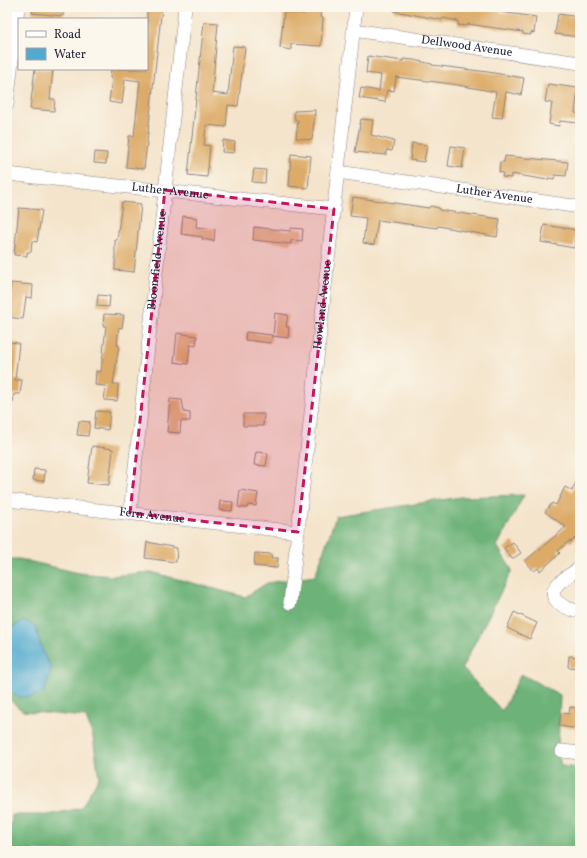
<svg xmlns="http://www.w3.org/2000/svg" width="587" height="858" viewBox="0 0 587 858" font-family="Vollkorn,serif">
<rect width="100%" height="100%" fill="#fbf7ec"/>
<filter id="ink" filterUnits="userSpaceOnUse"><feTurbulence type="fractalNoise" baseFrequency=".025" numOctaves="2"/><feDisplacementMap in="SourceGraphic" scale="8" xChannelSelector="R" yChannelSelector="G"/><feConvolveMatrix kernelMatrix="1 2 1 2 8 2 1 2 1" color-interpolation-filters="sRGB"/></filter>
<filter id="wash" filterUnits="userSpaceOnUse"><feTurbulence type="fractalNoise" baseFrequency=".012" numOctaves="4" result="noise"/><feDisplacementMap in="SourceGraphic" scale="16" xChannelSelector="R" yChannelSelector="G"/><feGaussianBlur stdDeviation="0.9" result="paint"/><feColorMatrix in="noise" values="0 0 0 0 0 0 0 0 0 0 0 0 0 0 0 0 0 1.4 0 .05"/><feComposite in="paint" operator="in"/></filter>
<g filter="url(#wash)">
<rect width="100%" height="100%" fill="#f4e4cb"/>
<path fill="#6db278" stroke="#486a5a" d="M524,495L497,546L512,570L462,668L502,711L521,674L560,695L558,752L561,766L580,768V851H8L12,815H48L81,808L99,777L93,737L86,717L23,711L7,698V559H19L79,573L112,576L151,572L245,597L267,583L315,576L336,516L461,497Z"/>
<path fill="#52abcf" stroke="#3a6685" d="M23,621L35,625L43,653L51,667L49,678L43,693C30,698 18,701 7,689V634L8,630Z"/>
<g id="blocks">
<path fill="#ddab67" d="M33,7H64L63,16L32,13Z
M149,7H162L144,169L126,167L129,136H134L140,81L125,79L122,104L109,102L112,78H110L111,69H147V13Z
M395,7H482L501,10L500,12L536,17L534,33L531,32V35L523,34V32L468,24V26L458,25V21L443,18L442,20L394,11Z
M304,8L321,10L320,17L323,18L321,46L291,44V50L280,48L284,12L304,14Z
M558,14L580,17V37L555,34Z
M204,22L218,23L212,93L228,95L233,46L245,47L238,106L228,105L226,127L206,125L204,145L210,146L207,177L188,175Z
M368,56L403,61V59L414,60L432,64V65L488,72L524,78L521,95L506,92L502,118L492,117L496,92L452,84L396,77L394,91L387,90L385,102L359,98L361,88L379,91L381,75L366,73Z
M35,69H53L50,99H55L54,111L30,109Z
M548,84L578,88L575,113L580,114L578,123L560,121L559,126L549,124L552,103L545,102Z
M315,110L312,140L296,138L298,120H295L294,111Z
M361,119L373,120L371,135L394,141L392,151L386,150V155L355,152Z
M223,140L235,142L234,153L222,152Z
M412,143L427,145L424,162L410,160Z
M451,146L465,148L462,168L448,166Z
M95,152L107,153L106,164L94,163Z
M291,154L311,156L308,188L289,186Z
M505,156L568,162L566,176L555,175L554,179L548,178V180L511,174V178L502,177L503,173L499,172L500,162H504Z
M254,169L266,170L265,183L252,182Z
M353,197L429,208L430,206L439,208V210L500,219L497,237L438,226L437,228L378,220L374,245L363,243L366,218L350,216Z
M122,202L141,204L134,272L115,270V240H117Z
M19,208L42,210L37,242L32,241L31,252H27V256L14,255Z
M183,216L197,218L196,227L215,229L214,241L202,239L203,237L181,234Z
M544,225L577,230L574,248L541,242Z
M254,227L290,231L291,228L303,229L302,241L291,240V244L253,240Z
M11,283L33,285L32,298L26,297L23,319L7,317Z
M98,295L110,296L109,307L97,306Z
M275,313L288,315L286,327H289L288,338L273,336Z
M104,314L124,315L122,328L119,327L117,345H119L113,384H118L117,401L104,400L106,386L95,385L96,371L101,372L106,326H103Z
M246,332L272,335L271,343L245,340Z
M177,333L197,336L196,346L190,345L188,364L174,362Z
M7,342L19,343L15,380H22L20,394H14L13,402L7,401Z
M170,399L182,400L184,412L190,413V421H181L180,433L167,432Z
M96,411L110,412L108,430L94,428Z
M243,414H264L263,426H243Z
M79,421L90,422L88,436L77,435Z
M92,446L113,449L109,485L87,483Z
M256,452L268,453L266,466L254,465Z
M34,469L45,470L44,481L33,480Z
M580,473V533L571,542L569,541L558,551L560,553L548,564L540,571L538,568L534,571L525,561L566,527L545,512L552,503L556,505L565,487L572,491Z
M240,490L258,493L256,506L248,505L247,508L238,507Z
M220,501L233,502L232,511L219,510Z
M147,542L177,548L176,562L145,558Z
M513,542L521,553L512,559L504,548Z
M255,553L272,554L271,558H278L277,568L254,566Z
M514,612L537,623L530,639L507,628Z
M569,656L580,657V668L568,667Z
M570,707L580,708V729L559,726L561,713L569,714Z"/>
</g>
</g>
<g filter="url(#ink)">
<use href="#blocks" fill-opacity="0" stroke="#8b8383" stroke-width="1"/>
<g fill="none" stroke-linecap="round" stroke-linejoin="round">
<g stroke="#8b8383" stroke-width="14">
<g id="minor">
<path id="s1" d="M353,30L580,63"/>
<path d="M7,105L18,7"/>
<path id="s2" d="M338,172L580,207"/>
<path id="s3" d="M7,174L334,209"/>
<path id="s4" d="M7,500L298,532"/>
<path id="s5" d="M130,513L185,7"/>
<path d="M580,568C573,573 563,578 557,585C544,600 568,610 580,611"/>
<path id="s6" d="M290,603L356,7"/>
<path d="M562,751L580,753"/>
</g>
</g>
<path stroke="#8b8383" stroke-width="2" stroke-dasharray="3 3" stroke-linecap="butt" d="M7,848L82,851"/>
<use href="#minor" stroke="#fff" stroke-width="13"/>
</g>
</g>
<path fill="#c2185b" fill-opacity="0.2" stroke="#c2185b" stroke-width="3" stroke-dasharray="8 5" stroke-linejoin="round" d="M165,190L334,209L298,532L130,513Z"/>
<g text-anchor="middle" dominant-baseline="central" stroke-width="3.5" stroke-linejoin="round" paint-order="stroke">
<g font-size="12" fill="#22223b" stroke="#fbf7ec">
<text stroke="none"><textPath href="#s1" startOffset="115">Dellwood Avenue</textPath></text>
<text stroke="none"><textPath href="#s3" startOffset="164">Luther Avenue</textPath></text>
<text stroke="none"><textPath href="#s2" startOffset="158">Luther Avenue</textPath></text>
<text stroke="none"><textPath href="#s5" startOffset="254">Bloomfield Avenue</textPath></text>
<text stroke="none"><textPath href="#s6" startOffset="300">Howland Avenue</textPath></text>
<text stroke="none"><textPath href="#s4" startOffset="146">Fern Avenue</textPath></text>
</g>
</g>
<rect width="587" height="858" fill="none" stroke="#fbf7ec" stroke-width="24"/>
<rect x="18" y="18" width="130" height="52" fill="#fbf7ec" stroke="#a4a2a5"/>
<rect x="26" y="31" width="20" height="6" fill="#ffffff" stroke="#a4a2a5"/>
<text x="54" y="38" font-size="12" fill="#22223b">Road</text>
<rect x="26" y="48" width="20" height="12" fill="#52abcf" stroke="#a4a2a5"/>
<text x="54" y="58" font-size="12" fill="#22223b">Water</text>
</svg>
